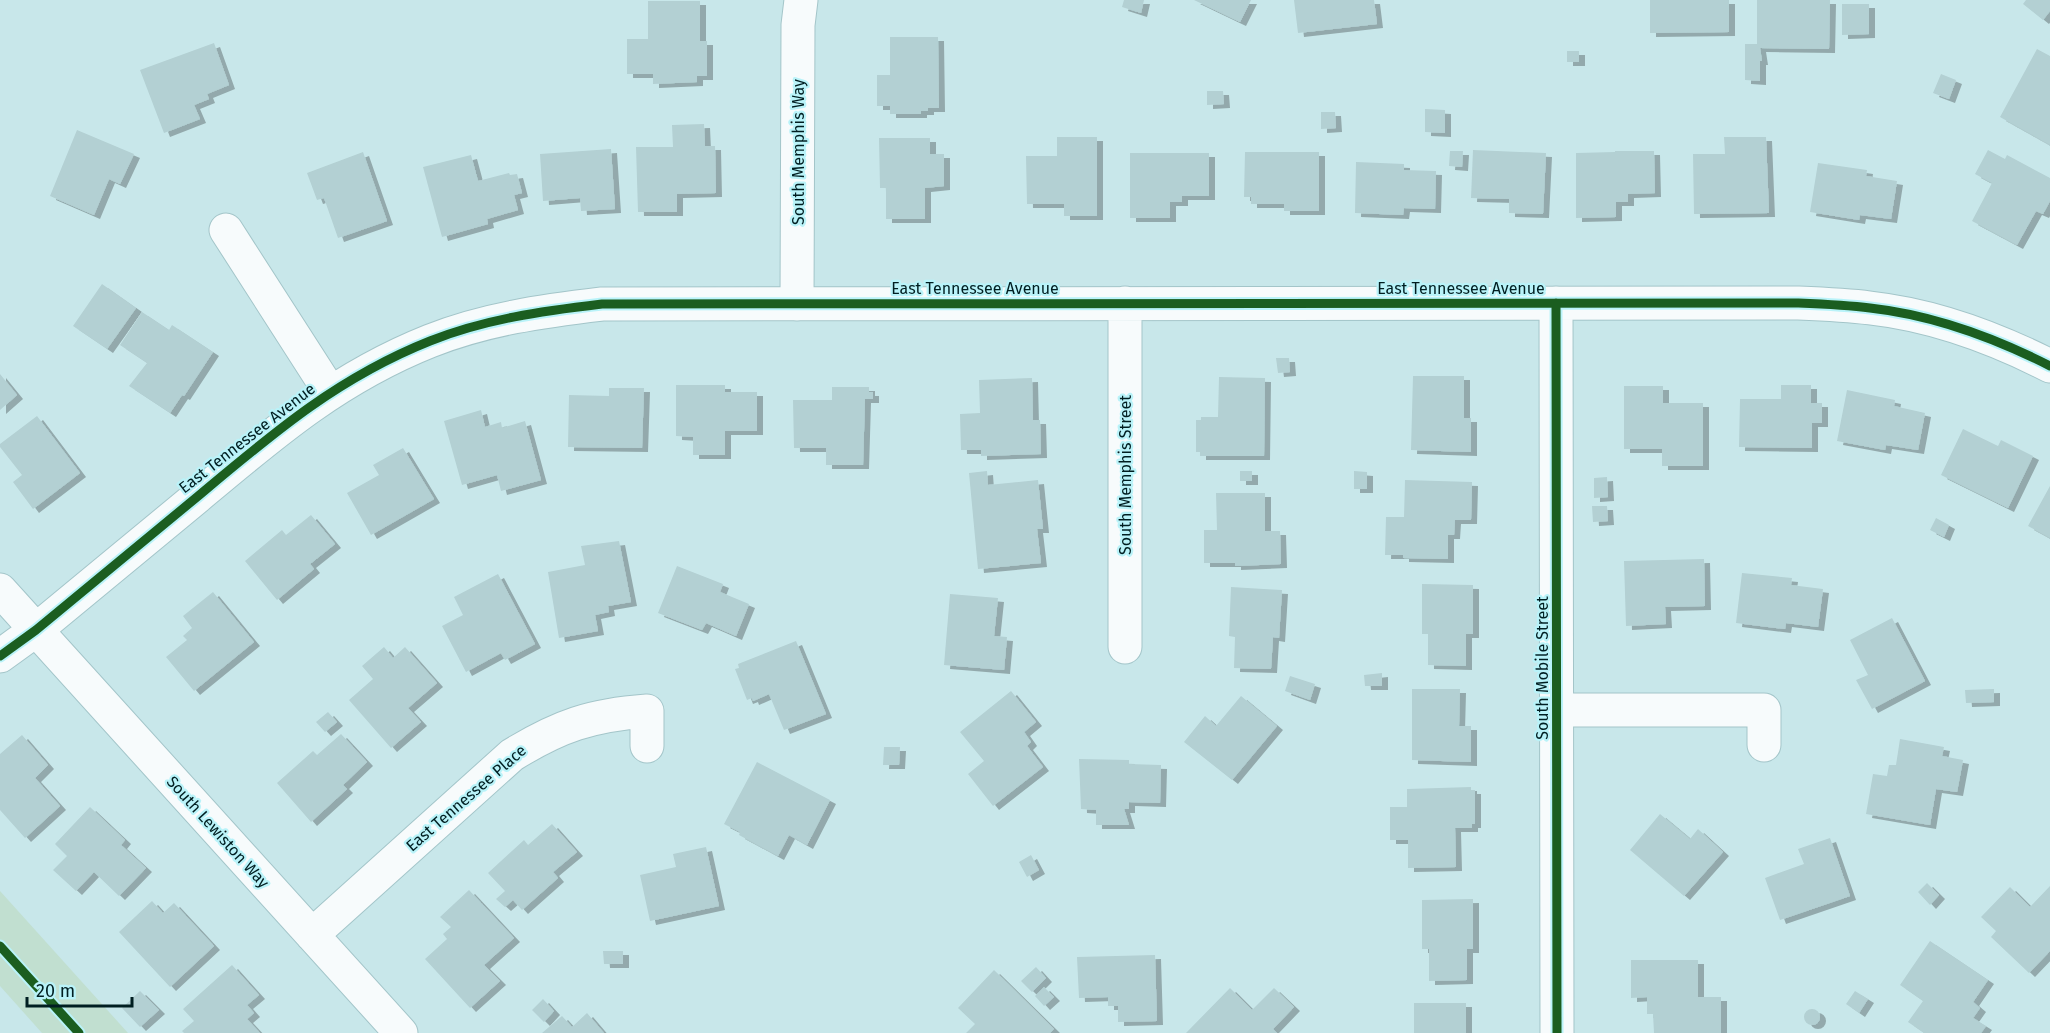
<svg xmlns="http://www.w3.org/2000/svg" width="2050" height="1033" viewBox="0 0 2050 1033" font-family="'Fira Sans',sans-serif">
<defs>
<filter id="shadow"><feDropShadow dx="6" dy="4" stdDeviation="0" flood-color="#0004"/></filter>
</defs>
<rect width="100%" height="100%" fill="#c8e7ea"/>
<path fill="#c1dfd0" d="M0,891L128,1033H42L0,986Z"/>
<path fill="#b3d0d3" filter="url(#shadow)" d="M1124,0H1144L1141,13L1122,7Z
M1194,0H1251L1240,22Z
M1294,0H1374L1377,24L1298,33Z
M1650,0H1729V32L1650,33Z
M1757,0H1830L1829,49L1760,48L1762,61H1760V81L1745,80V44H1757Z
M2026,0H2050V11L2043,20L2023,4Z
M648,1H700V41H707V76H697V82L653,84V74H627V39H648Z
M1842,4H1869V34L1842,35Z
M890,37H938L939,108H928V111H921V114H890V106H877V75H890Z
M214,43L229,85L207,94L209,99L194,105L200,119L164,133L140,70Z
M2037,49L2050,56V145L2000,117Z
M1567,51H1579V62H1567Z
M1941,74L1956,80L1949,99L1933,93Z
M1207,91H1223L1224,104L1207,105Z
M1425,109L1445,110V133L1425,132Z
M1321,112H1335L1336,128L1321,129Z
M704,124L705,146H715L716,193L677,194V212H638L636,147H673L672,125Z
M77,130L134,154L120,184L109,179L94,215L50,196Z
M1057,137H1097V216H1064V204H1027L1026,156H1057Z
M1724,137H1766L1769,213L1694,214L1693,154H1725Z
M879,138H930V154H944V186L925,188V219H886V188H880Z
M611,149L615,209L581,211L580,198L543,201L540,154Z
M1473,150L1546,153L1543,214L1509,213V199L1471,198Z
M1988,150L2005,159L2007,155L2050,178V201L2043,214L2036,211L2017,245L1972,221L1992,183L1975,174Z
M1450,151H1463L1462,167L1449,166Z
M1615,151H1654L1655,193L1628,194V202H1616V217L1576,218V153L1615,152Z
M363,152L387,221L338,238L324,198L317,200L307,173Z
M1245,152H1319V211H1284V204H1251V197H1244Z
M1130,153H1209V196H1182V202H1170V218H1130Z
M471,155L478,181L509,173L510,175L517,174L522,193L514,195L518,210L487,219L488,224L442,237L423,167Z
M1356,162L1404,164V170L1436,171L1435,209L1404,208L1403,215L1355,213Z
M1818,163L1867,170L1866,176L1897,181L1891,219L1860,215L1859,220L1810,212Z
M102,284L136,308L107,349L73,326Z
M142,312L169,330L172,325L213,352L184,396L182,395L170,413L129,386L147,363L120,345Z
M1276,358H1289L1290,372L1278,373Z
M0,374L17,395L0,410Z
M1413,376H1464V418H1471V452L1411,450Z
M1219,377L1265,378L1264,456H1200V452H1196V420H1201V417H1218Z
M1032,378L1033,420H1040L1041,454L981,456V450H961L960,414L980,413L979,380Z
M676,385H725V392H757V431H725V455H693V437L676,436Z
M1781,385H1811V403H1822V423H1812V448L1739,447L1740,399H1781Z
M1624,386H1663V403H1703V466H1662V449H1624Z
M832,387H869V392H873V399H865L863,465H826V448H794L793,400H832Z
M609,388H644L642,448L568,447L569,395L609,396Z
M1847,390L1895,400L1894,406L1925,413L1918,450L1886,445L1885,450L1837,441Z
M481,410L485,427L501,422L502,428L525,421L541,480L501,491L497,475L462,485L444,421Z
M37,416L80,473L33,509L13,482L22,475L0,447V444Z
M1963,429L1998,446L2001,440L2033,456L2008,508L1941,475Z
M403,448L434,499L371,535L347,493L379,475L373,465Z
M987,471L988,485L1038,480L1043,529H1037L1041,563L978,569L969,473Z
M1240,471H1252V481H1240Z
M1354,471L1367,472V489H1354Z
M1607,477L1608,497L1594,498V478Z
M1405,480L1472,482L1471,520H1455L1454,535H1448V559L1403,558V555H1385L1386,517H1404Z
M2050,486V538L2028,526Z
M1216,493H1265V531H1280L1281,564L1235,566V563H1204V530H1217Z
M1592,506H1607L1608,521L1593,522Z
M311,515L335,544L310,564L314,569L277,600L245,561L282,530L286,535Z
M1936,518L1949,525L1944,537L1930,530Z
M619,541L631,602L608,606L609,612L595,615L598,631L559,638L548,572L585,565L581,546Z
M1704,559L1705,606L1665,607L1666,624L1626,626L1624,561Z
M677,566L723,584L720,592L749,604L736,636L706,623L702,630L658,613Z
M1742,573L1792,578L1791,585L1823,589L1818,627L1786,623L1785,629L1736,623Z
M498,574L535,644L505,660L501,653L466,672L442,626L463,615L454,597Z
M1422,584L1473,585V634H1466V666L1428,665V634H1422Z
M1231,587L1282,590L1279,638L1273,637L1271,669L1234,668L1235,637L1229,636Z
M213,592L254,642L194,691L166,657L187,640L183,636L192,628L183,616Z
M950,594L998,598L994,636L1007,637L1004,670L944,665Z
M1892,618L1925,681L1872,709L1856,680L1868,675L1850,640Z
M796,641L826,714L784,730L769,694L753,701L752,698L747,700L735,669L739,668L738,664Z
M384,647L393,658L405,647L437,683L408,708L421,722L391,748L349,700L373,679L362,666Z
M1382,673V686H1365L1364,675Z
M1290,676L1315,684L1310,700L1285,691Z
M1412,689H1460L1459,726H1471V762L1412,760Z
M1994,689V702L1966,703L1965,690Z
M1011,691L1036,722L1024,732L1031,742L1027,746L1043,767L993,806L968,774L984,761L960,732Z
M1241,696L1277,726L1232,780L1184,742L1205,716L1216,726Z
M328,712L337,722L325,732L316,722Z
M341,734L367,762L343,785L347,789L311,822L277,783L313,751L317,755Z
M22,735L48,765L35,778L60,806L25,838L0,810V754Z
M1900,739L1944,747L1942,756L1963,760L1957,792L1936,789L1930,825L1866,814L1873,774L1887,776L1889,765H1896Z
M884,747H900L899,765H883Z
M1079,759L1129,760V764L1161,765L1160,803L1129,802V809H1124L1129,825H1096V810L1081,809Z
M757,762L830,800L807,845L789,835L778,856L739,835L740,832L724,824Z
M1471,787V790H1475V824H1472V828H1455L1456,867L1408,868V840H1390V807H1407V789Z
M90,807L125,840L121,845L146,868L119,896L94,872L76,891L53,870L67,856L55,844Z
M1660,814L1690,839L1698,829L1723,852L1684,896L1630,850Z
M552,824L577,852L553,872L558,878L522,910L513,900L505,907L496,899L505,891L488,873L524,840L528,845Z
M1830,838L1850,896L1780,920L1765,878L1804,864L1798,849Z
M706,847L719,906L650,921L640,875L676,867L673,854Z
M1031,855L1039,870L1027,877L1019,862Z
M1927,883L1939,895L1930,905L1918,892Z
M2050,886V951L2029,973L1991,937L1996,931L1981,917L2010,887L2030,907Z
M469,890L514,938L484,965L500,981L470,1008L425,959L447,939L443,934L451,927L440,917Z
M1473,899V949H1467V980L1429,981V949H1422V900Z
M152,901L163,913L174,903L214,946L170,987L119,932Z
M1930,941L1988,980L1973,1002L1980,1008L1973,1018L1986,1026L1981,1033H1924L1908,1022L1923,1001L1900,985Z
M603,951H623V964H604Z
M1155,955L1157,1021L1118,1022V1006H1108V997L1079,998L1077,957Z
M1631,960H1698V997H1721V1033H1654L1653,1014H1647V997L1631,998Z
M232,965L259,995L247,1005L254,1013L247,1019L260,1033H184L182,1031L194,1021L183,1009Z
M1036,967L1046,978L1032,992L1021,981Z
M994,970L1054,1029L1050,1033H966L975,1024L958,1008Z
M1044,987L1054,997L1044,1006L1035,996Z
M1230,988L1252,1010L1274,988L1294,1007L1273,1029L1277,1033H1186Z
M140,991L159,1010L140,1027L122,1008Z
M1855,991L1868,999L1859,1013L1846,1004Z
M543,999L554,1011L544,1022L532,1010Z
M1414,1003H1466V1033H1414Z
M1804 1017a8 8 0 1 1 16 0a8 8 0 1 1-16 0Z
M587,1013L604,1033H542L562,1016L572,1027Z"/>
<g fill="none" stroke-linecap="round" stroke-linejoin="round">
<g stroke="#a3c5c9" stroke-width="35">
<path id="street" d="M226,230L330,392
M1125,303V647
M1556,303L1557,1033
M797,304L798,25L801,0
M0,590L401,1033
M0,656L36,630C90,586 143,541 197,497C272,434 337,378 430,341C485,319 543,311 602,304L1797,303C1821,304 1846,305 1870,308C1933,315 1995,338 2050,366
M1557,710H1764V745
M312,935L512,755C559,726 591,715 647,711V746"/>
</g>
<path stroke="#c5ced0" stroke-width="4" stroke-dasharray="4.5 4.5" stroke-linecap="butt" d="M0,946L79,1033"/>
<use href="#street" stroke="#f7fbfc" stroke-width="33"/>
<g stroke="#b9f3f9" stroke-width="13">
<path id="cycleway" d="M1556,303L1557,1033
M0,656L36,630C90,586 143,541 197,497C272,434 337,378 430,341C485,319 543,311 602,304L1797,303C1821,304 1846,305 1870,308C1933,315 1995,338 2050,366
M0,946L79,1033"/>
</g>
<use href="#cycleway" stroke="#1b5e20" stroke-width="9"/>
</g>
<g text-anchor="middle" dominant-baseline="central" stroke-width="4.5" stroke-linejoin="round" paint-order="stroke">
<g font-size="16" fill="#001e21" stroke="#b9f3f9">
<text transform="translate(798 152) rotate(-90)">South Memphis Way</text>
<text x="975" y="288">East Tennessee Avenue</text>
<text x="1461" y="288">East Tennessee Avenue</text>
<text transform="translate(247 438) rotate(-38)">East Tennessee Avenue</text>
<text transform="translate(1125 475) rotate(-90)">South Memphis Street</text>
<text transform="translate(1542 668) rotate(-90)">South Mobile Street</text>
<text transform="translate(466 798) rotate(-41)">East Tennessee Place</text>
<text transform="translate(218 832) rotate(48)">South Lewiston Way</text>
</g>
</g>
<path d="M27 997v9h105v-9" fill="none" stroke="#001e21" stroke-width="3"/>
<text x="36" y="997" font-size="18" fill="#001e21" stroke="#b9f3f9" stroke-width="4.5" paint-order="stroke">20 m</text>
</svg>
